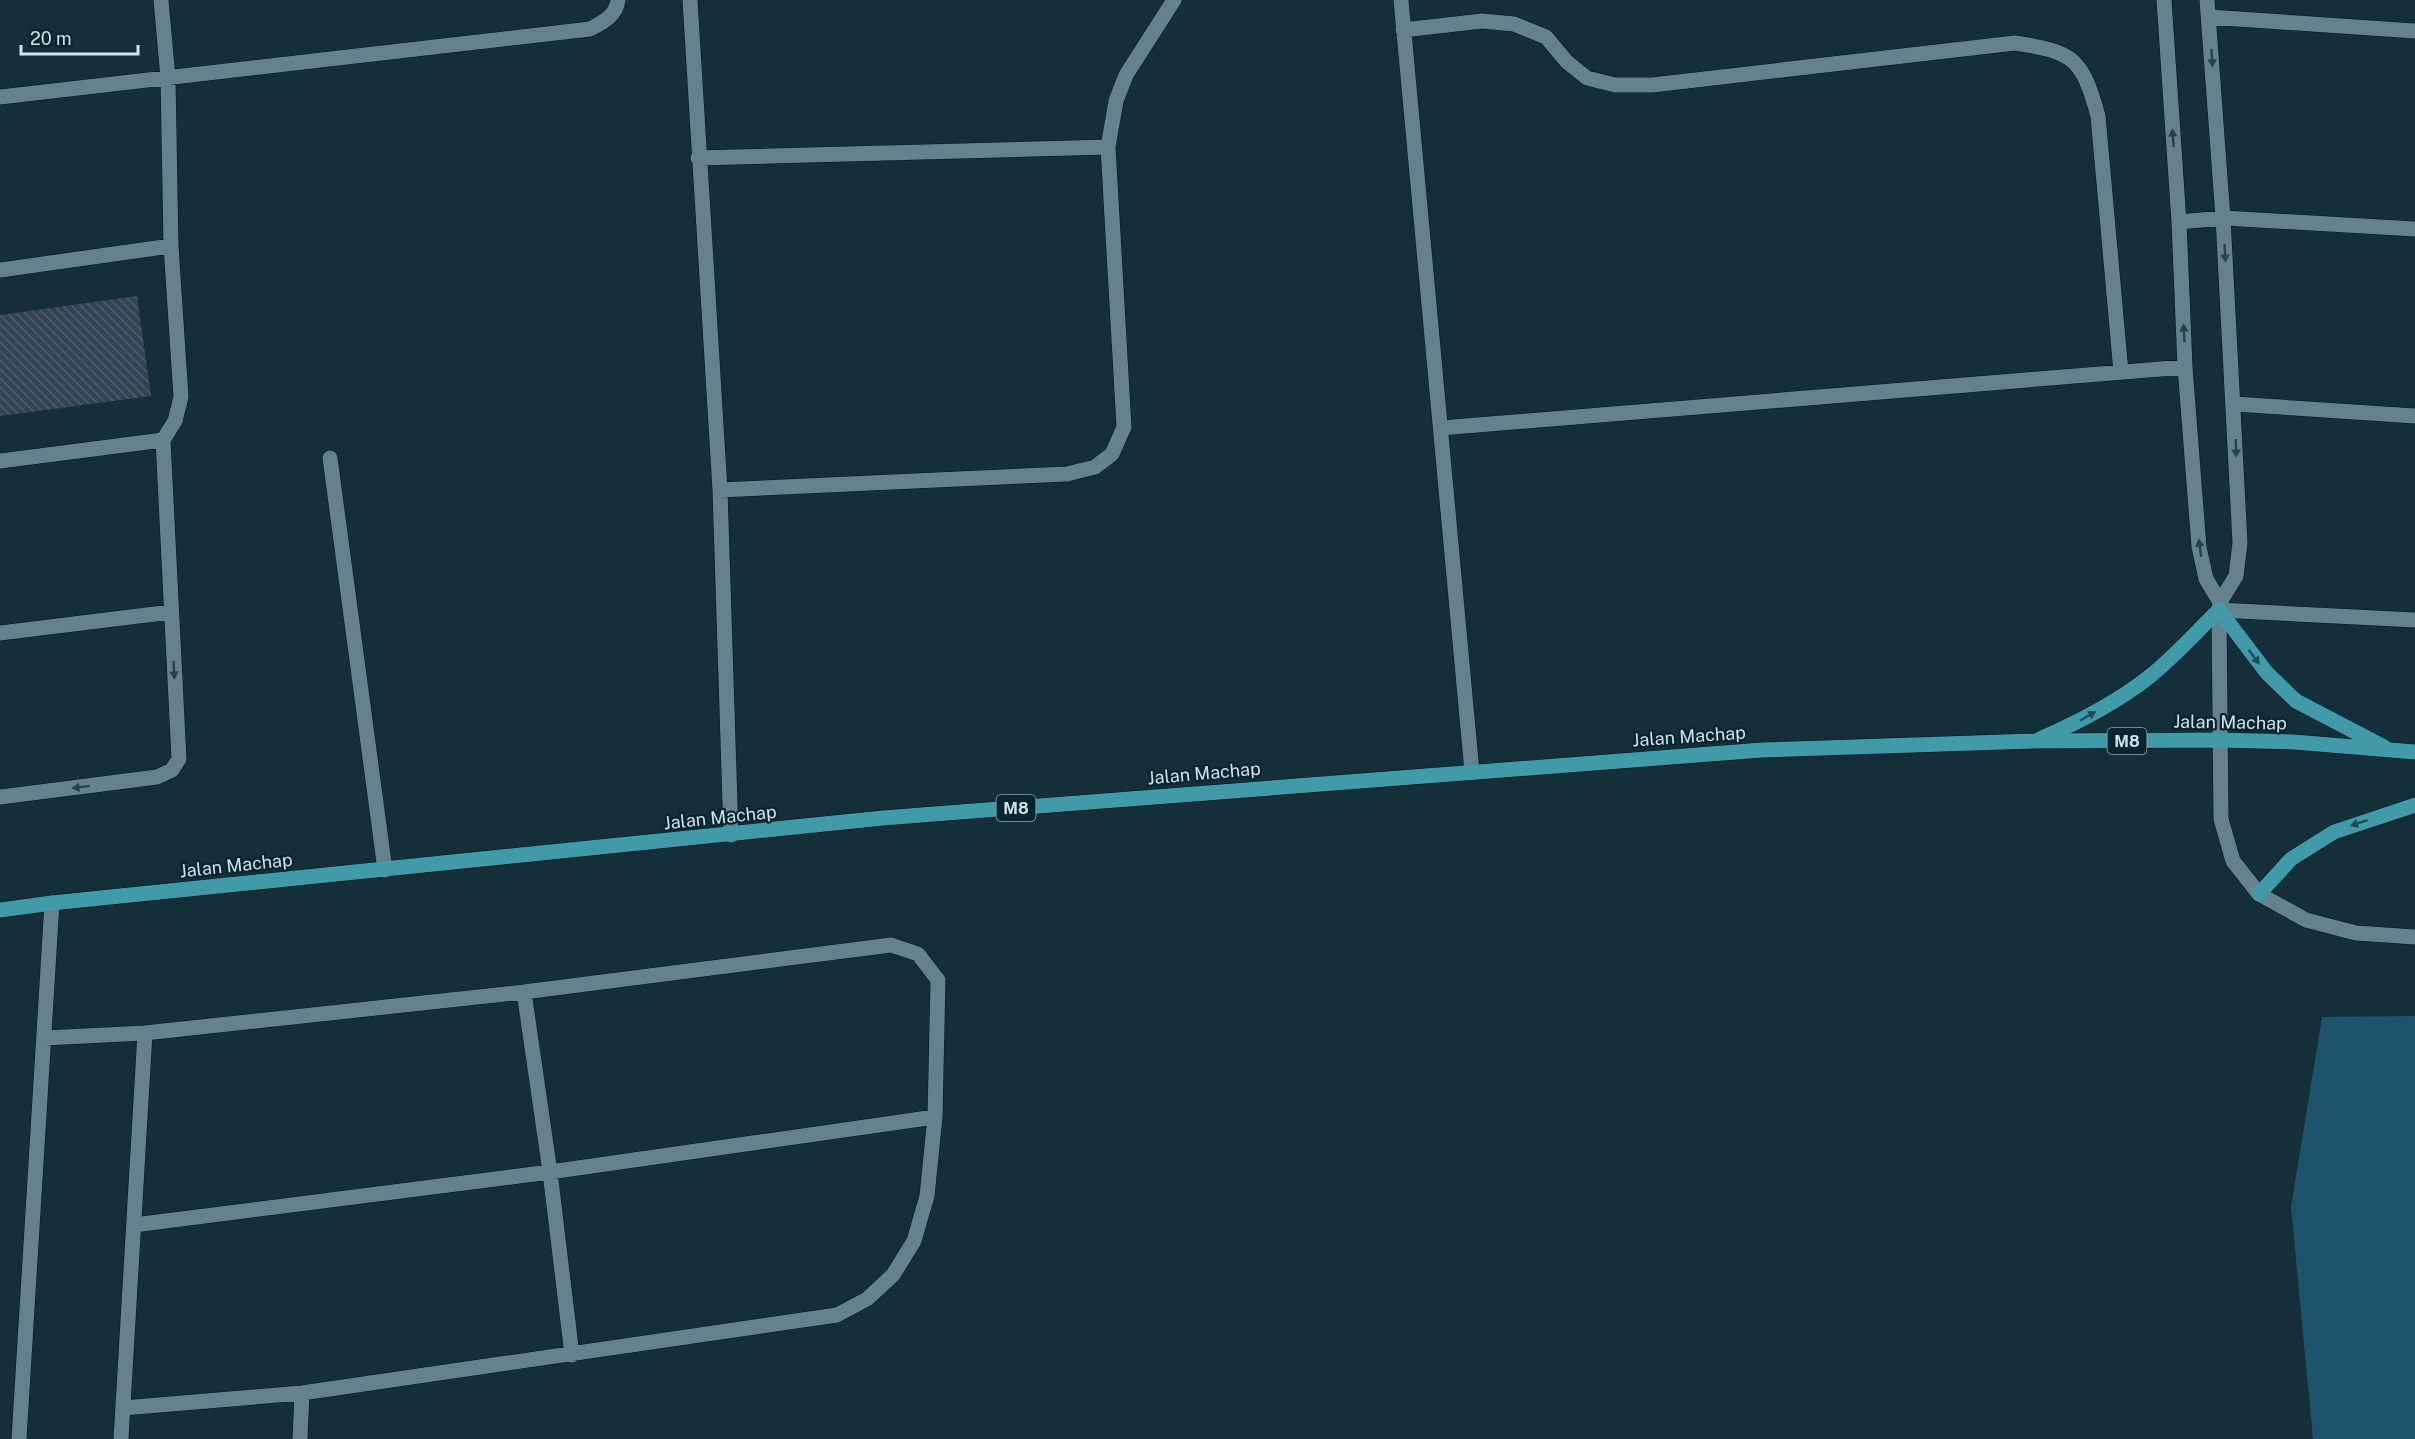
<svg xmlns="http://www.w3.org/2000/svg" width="2415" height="1439" viewBox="0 0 2415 1439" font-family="'Public Sans',sans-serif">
<defs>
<pattern id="building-back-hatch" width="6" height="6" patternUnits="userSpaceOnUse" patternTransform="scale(1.5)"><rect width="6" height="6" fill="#324356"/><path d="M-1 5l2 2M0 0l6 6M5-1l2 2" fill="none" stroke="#4f5e6e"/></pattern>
</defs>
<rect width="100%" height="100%" fill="#142f3a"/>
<path fill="#1d546b" d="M2415,1016V1439H2313L2291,1207L2322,1017Z"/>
<path fill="url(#building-back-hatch)" d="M137,296L151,396L0,416V315Z"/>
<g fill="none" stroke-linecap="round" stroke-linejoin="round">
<g stroke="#001621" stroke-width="16">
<path id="minor" d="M690,0L720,490L731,835
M1401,0L1472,772
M2164,0L2179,222L2185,367L2199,547L2206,579L2220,602
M2207,0L2223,218L2240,543L2236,576L2220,602L2219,610L2221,819L2233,861L2259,894L2306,920L2356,933L2415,937
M2209,17L2415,31
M1403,30L1482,21L1514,24L1546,37L1567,62L1587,78L1615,85H1652L2015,43C2074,52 2082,58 2098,116L2121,372
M0,97L590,29C603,22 616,16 618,0
M1108,147L1116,101L1126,75L1174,0
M698,158L1108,147L1124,427L1112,454L1095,467L1067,474L720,490
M2179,222L2223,218L2415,229
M0,270L171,246
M2234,404L2415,416
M1441,428L2185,367
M330,458L385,870
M0,461L163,440
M2219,610L2415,620
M0,633L171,612
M0,797L157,777L172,770L179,759L163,440L175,421L181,397L171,246L168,78L161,0
M524,992L550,1172L572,1355
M44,1038L145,1033L524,992L891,945L918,954L938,980L935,1117L927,1196L914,1241L893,1275L867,1299L837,1315L302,1393L123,1408
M134,1225L550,1172L935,1117
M19,1439L52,903
M121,1439L145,1033
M300,1439L302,1393"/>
</g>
<g stroke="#001621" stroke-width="16">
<path id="major" d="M2040,739C2079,722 2116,703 2149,677C2174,657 2196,632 2219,610L2267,673L2296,701L2384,747
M2259,894L2291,859L2334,832L2415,805
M0,910L52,903L883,818L1762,750L2035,741L2219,740L2294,742L2415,752"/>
</g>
<use href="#minor" stroke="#65818f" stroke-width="15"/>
<use href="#major" stroke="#429aa8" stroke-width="15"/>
</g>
<defs><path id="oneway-solid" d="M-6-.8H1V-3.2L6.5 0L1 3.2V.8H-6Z" transform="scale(1.5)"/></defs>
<g fill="#25414c">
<use href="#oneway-solid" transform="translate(2212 58) rotate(86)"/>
<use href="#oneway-solid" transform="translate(2173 138) rotate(-94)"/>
<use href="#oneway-solid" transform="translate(2225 253) rotate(87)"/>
<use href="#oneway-solid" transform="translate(2184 333) rotate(-93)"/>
<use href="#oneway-solid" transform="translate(2236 448) rotate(88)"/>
<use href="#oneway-solid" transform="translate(2200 548) rotate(-98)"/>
<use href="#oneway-solid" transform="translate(174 670) rotate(87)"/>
<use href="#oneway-solid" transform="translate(81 787) rotate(173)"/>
</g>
<g fill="#1d4e5a">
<use href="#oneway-solid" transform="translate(2254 657) rotate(53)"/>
<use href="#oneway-solid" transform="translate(2088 716) rotate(-30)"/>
<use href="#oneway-solid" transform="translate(2359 823) rotate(162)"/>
</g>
<g text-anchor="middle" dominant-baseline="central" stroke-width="4.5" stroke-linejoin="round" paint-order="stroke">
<g fill="#092530" stroke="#96a9b2" stroke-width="1.5">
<rect x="2107.5" y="728" width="39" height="26" rx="4.5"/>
<rect x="996.5" y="795" width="39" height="26" rx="4.5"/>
</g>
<g font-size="16" font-weight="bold" fill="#d2e1e9">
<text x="2127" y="741">M8</text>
<text x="1016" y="808">M8</text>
</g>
<g font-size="18" fill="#d2e1e9" stroke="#092530">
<text transform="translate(2230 722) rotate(1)">Jalan Machap</text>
<text transform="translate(1689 736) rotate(-4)">Jalan Machap</text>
<text transform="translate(1204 773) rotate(-5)">Jalan Machap</text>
<text transform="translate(720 817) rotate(-6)">Jalan Machap</text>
<text transform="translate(236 865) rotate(-6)">Jalan Machap</text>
</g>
</g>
<path d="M21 45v9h117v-9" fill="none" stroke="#d2e1e9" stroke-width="3"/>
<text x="30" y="45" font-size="18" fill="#d2e1e9" stroke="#092530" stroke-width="4.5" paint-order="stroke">20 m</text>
</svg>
